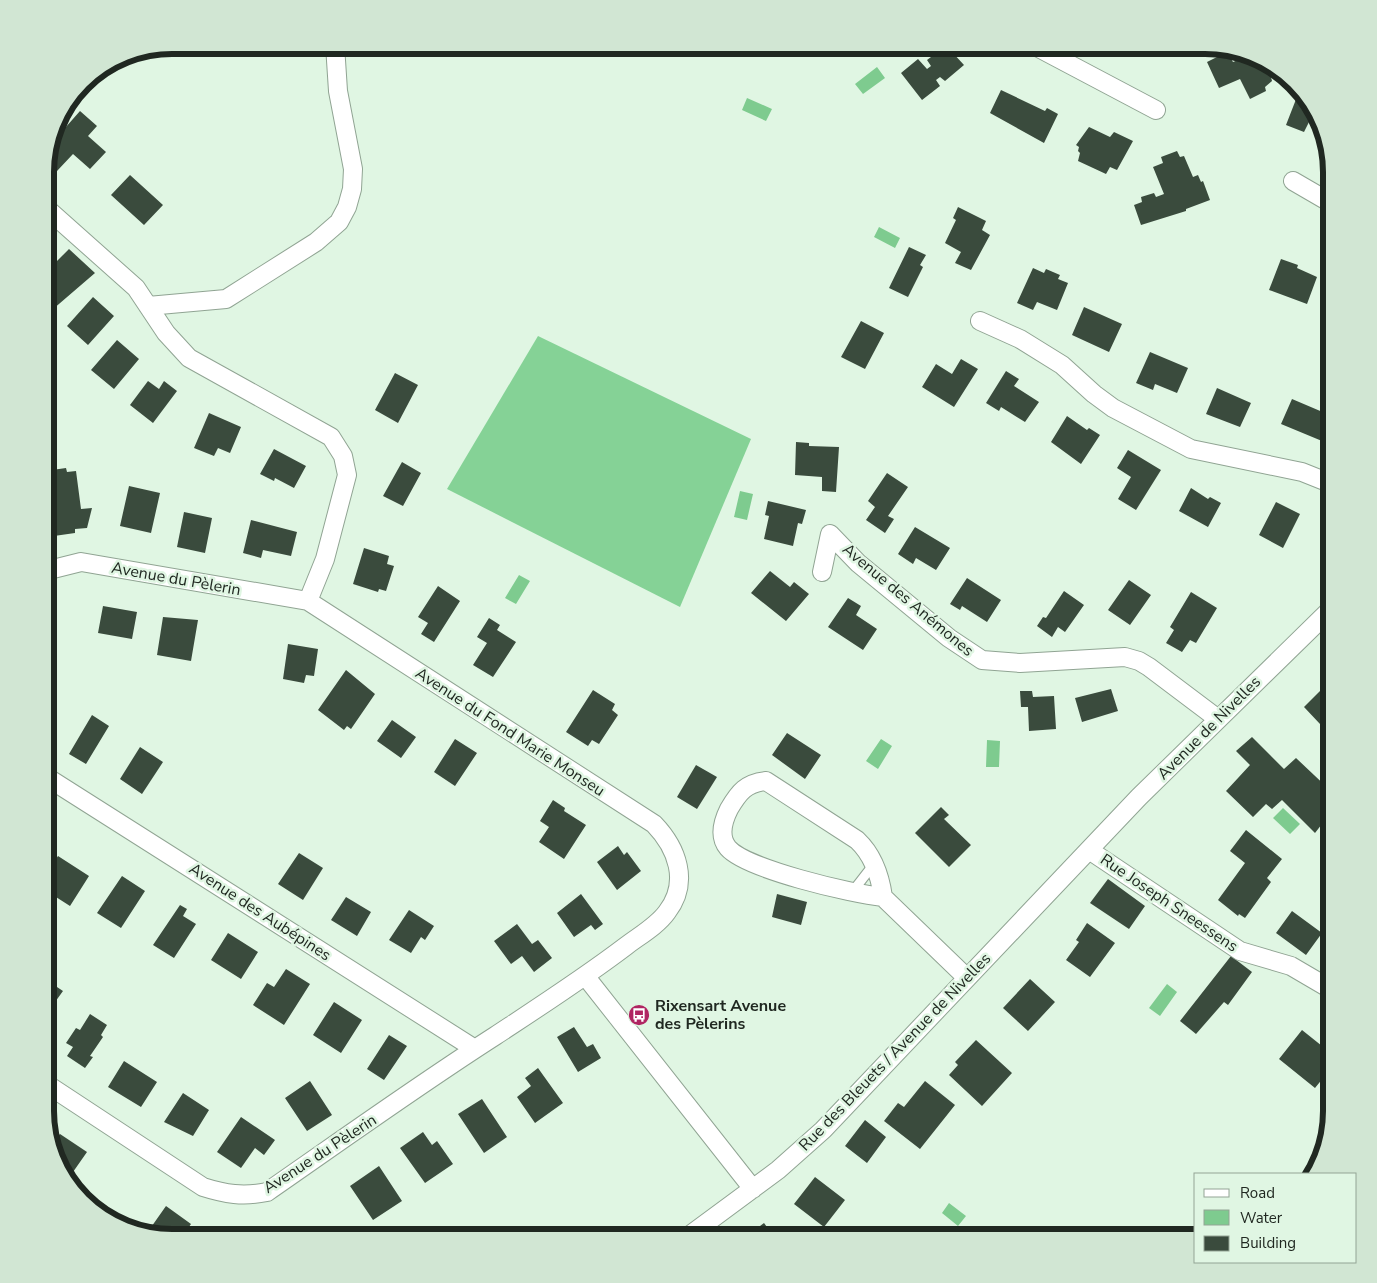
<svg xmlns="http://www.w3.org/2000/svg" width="1377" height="1283" viewBox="0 0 1377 1283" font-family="'Nunito Sans',sans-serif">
<rect width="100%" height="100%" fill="#e0f6e3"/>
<path fill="#85d296" d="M538,336L751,439L680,607L447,489Z"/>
<path fill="#7ecb8f" d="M877,67L885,78L863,94L855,84Z
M747,98L772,109L766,121L742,110Z
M879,227L900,238L895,248L874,237Z
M740,491L753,494L747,520L734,517Z
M519,575L530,581L516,604L505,598Z
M881,739L892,746L878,769L866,761Z
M987,740L1000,741L999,767H986Z
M1283,808L1300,824L1290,834L1273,818Z
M1167,984L1177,992L1160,1016L1149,1008Z
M949,1203L966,1216L958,1226L942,1213Z"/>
<path fill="#3a4b3d" d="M952,52L964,65L945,81L940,77L936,80L940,86L922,100L901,73L918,59L927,69L931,66L927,60L931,57Z
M1227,52L1233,62L1250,55L1253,63L1262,61L1264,63L1271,77L1272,81L1265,87L1266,91L1250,99L1240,79L1219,88L1207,62Z
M1300,89L1310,104L1306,113L1312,116L1304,132L1286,125Z
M1001,90L1045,111L1047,108L1058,114L1044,143L990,113Z
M80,111L97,126L88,136L106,152L90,169L73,154L57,171L46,161L50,145Z
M1089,127L1110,137L1114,132L1133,141L1117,170L1110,167L1106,174L1078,161L1080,153L1078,151L1079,147L1076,145Z
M1177,151L1180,157L1184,156L1193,177L1198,175L1201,182L1203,181L1210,200L1186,209V211L1141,225L1134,205L1142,202L1141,197L1154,193L1156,197L1164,194L1153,167L1163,163L1161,157Z
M130,175L163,205L144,225L111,195Z
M958,207L986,221L982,230L990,235L971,270L955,263L961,252L945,243L956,220L953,218Z
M909,247L926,255L920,265L923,267L908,297L889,288Z
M69,249L95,273L45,316V273Z
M1281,259L1298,265L1297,268L1317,277L1307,304L1269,290Z
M1033,268L1044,273L1046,269L1060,275L1058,279L1068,283L1057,310L1037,302L1033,310L1017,303Z
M93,297L114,316L88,345L67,326Z
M1084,307L1122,324L1109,352L1072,335Z
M861,321L884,333L865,369L841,357Z
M117,340L139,359L114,389L91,370Z
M1150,352L1188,368L1177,393L1155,384L1153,390L1136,383Z
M961,359L978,369L954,407L922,387L936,364L952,374Z
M1006,371L1019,379L1014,386L1039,402L1025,422L1001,407L999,411L986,403Z
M395,373L418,385L398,423L375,410Z
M148,381L159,389L164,381L177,391L153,423L130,405Z
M1217,388L1251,403L1240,427L1206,414Z
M1292,399L1332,416L1322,441L1281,424Z
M209,413L241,427L230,453L218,448L214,456L194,448Z
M1067,416L1087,430L1089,428L1100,435L1081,464L1051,442Z
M796,442L809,443V446L839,447L836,492L822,491V477L795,475Z
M274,449L306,466L294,488L275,478L274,481L260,474Z
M1128,450L1161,470L1136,510L1118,499L1131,477L1117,468Z
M402,462L421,473L403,506L383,496Z
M66,468L67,472L76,471L81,509L92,508L87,528L75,529V533L54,536L45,471Z
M887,473L908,487L888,516L894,519L885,533L866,520L875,507L868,501Z
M129,486L160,493L151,533L120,526Z
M1191,488L1208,499L1210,497L1221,503L1208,527L1179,511Z
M768,501L806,510L802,524L798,523L793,546L764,539L769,516L765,515Z
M1276,502L1300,514L1283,548L1259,535Z
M184,512L212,518L205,553L177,547Z
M251,520L297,532L291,556L263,550L261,558L243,553Z
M915,527L950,548L936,570L916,558L913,564L898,554Z
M364,548L389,556L387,564L394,566L386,591L379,589L378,592L353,584Z
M770,571L790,587L794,582L809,594L786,621L751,593Z
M967,578L1001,600L987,622L962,606L960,610L950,604Z
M1129,580L1151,595L1130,625L1108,610Z
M438,586L460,601L434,642L421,634L428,623L418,617Z
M1064,591L1084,605L1065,632L1058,627L1052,637L1037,626L1043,617L1046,618Z
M1191,592L1217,608L1196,643L1190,640L1182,652L1166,643L1174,630L1170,627Z
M848,598L861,606L856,615L877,629L863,650L828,627Z
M103,606L137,612L132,639L98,633Z
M163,617L198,620L191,661L157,655Z
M489,618L500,625L497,630L516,642L493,677L473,665L487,643L477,637Z
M288,644L318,649L314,676L306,675L304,683L283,679Z
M346,670L375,694L351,729L347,726L344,730L318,710Z
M1329,682L1332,685V713L1320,724L1304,707Z
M1111,689L1118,711L1082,722L1075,698Z
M593,690L615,704L612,710L618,715L599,744L592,740L588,746L566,732Z
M1020,691H1032L1033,697L1054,696L1056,729L1029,731L1028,707H1021Z
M92,715L109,726L86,764L69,754Z
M392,720L416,737L401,758L377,741Z
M787,733L821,755L805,779L772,755Z
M1252,737L1284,769L1296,758L1332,792V811L1315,833L1282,800L1272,809L1266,804L1253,817L1226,791L1250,765L1236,751Z
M455,739L477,753L455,786L434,772Z
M140,747L163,762L142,794L120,779Z
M696,765L717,777L697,809L677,797Z
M553,800L565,808L564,811L586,825L564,859L539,842L549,827L540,821Z
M941,807L949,815L944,819L971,845L949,867L915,833Z
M1246,830L1282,859L1267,878L1271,882L1245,918L1239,914L1238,916L1218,900L1245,863L1230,851Z
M618,846L624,855L627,852L641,871L617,890L597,862Z
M299,853L323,868L303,900L278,884Z
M58,856L89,876L70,906L45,890V875Z
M122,876L145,891L121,928L97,913Z
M1108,879L1145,906L1129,929L1090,903Z
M581,894L603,924L595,930L591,925L574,937L557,913Z
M777,894L807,902L801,925L772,917Z
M346,897L371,912L357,936L331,920Z
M180,905L187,909L183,916L196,924L174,958L153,945Z
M409,910L434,926L425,940L421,937L411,953L389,940Z
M1292,911L1322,933L1306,955L1276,933Z
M1087,923L1115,943L1090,977L1066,960L1079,942L1076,940Z
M517,924L532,944L538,940L552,958L534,972L522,956L511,964L494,941Z
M228,933L258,952L241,979L211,960Z
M1332,948V970L1321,962Z
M1231,956L1252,972L1228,1005L1224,1002L1196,1034L1180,1021Z
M286,969L310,984L284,1025L253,1005L267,983L274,987Z
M45,979L63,991L45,1016Z
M1030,979L1055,1002L1028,1031L1003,1008Z
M334,1002L362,1020L341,1053L313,1035Z
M90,1014L107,1025L101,1035L103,1037L90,1056L93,1057L85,1068L67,1056L73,1047L66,1043L76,1028L80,1030Z
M574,1027L587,1047L593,1044L601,1058L578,1072L557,1037Z
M1302,1030L1332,1054V1067L1315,1088L1279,1059Z
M389,1035L407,1046L384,1080L367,1069Z
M976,1040L1012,1073L982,1106L949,1075L958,1065L955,1062Z
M124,1061L157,1082L141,1107L108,1087Z
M538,1068L563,1103L535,1123L517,1097L531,1086L525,1078Z
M310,1081L332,1115L307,1131L285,1098Z
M925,1081L955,1105L920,1149L884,1121L898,1103L904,1107Z
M183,1093L209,1110L193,1136L164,1122Z
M482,1099L507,1137L484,1153L458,1114Z
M241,1117L275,1140L264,1155L255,1148L241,1168L217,1152Z
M865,1120L886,1137L867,1163L845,1146Z
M423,1132L432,1145L437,1141L453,1164L425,1183L400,1148Z
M60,1134L87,1152L73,1172L55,1160L51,1144Z
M379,1166L402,1201L373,1220L350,1186Z
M815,1177L845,1200L824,1227L794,1204Z
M166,1206L191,1224L181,1238L147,1233Z
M764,1223L775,1238H744Z"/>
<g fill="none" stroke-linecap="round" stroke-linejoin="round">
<g stroke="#90a493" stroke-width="11">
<path id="lane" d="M853,891L874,864"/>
</g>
<g stroke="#90a493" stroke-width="20">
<path id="street" d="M1033,45L1156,110
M1293,181L1324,199L1332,192
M148,306L226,299L316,242L339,222L347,207L352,189L353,169L338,91L335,45
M980,321L1020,339L1062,365L1094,394L1113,408L1191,449L1302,472L1332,484
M822,572L830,534L858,563L949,638L982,660L1020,663L1125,657L1139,661L1149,667L1218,719
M45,573L53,569L81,562L308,601
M45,776L475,1049
M766,781L857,840C873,855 880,875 883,897C852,894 746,869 728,848C718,836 723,821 729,809C739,792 746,783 766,781Z
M1089,850L1240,951L1291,966L1332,990
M883,897L967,978
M586,977L753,1189
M45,1083L203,1187C225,1194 243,1197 267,1192C342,1140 417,1086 495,1036C539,1007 584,978 626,946C639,936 657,926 667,912C690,882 677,848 654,824L308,601L325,559L347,475L343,456L331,437L189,358L166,333L136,288L45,207
M686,1238L778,1170L823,1130L1139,797L1332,608"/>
</g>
<use href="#lane" stroke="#fff" stroke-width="9"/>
<use href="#street" stroke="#fff" stroke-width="18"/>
</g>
<defs>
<g id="bus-disc" transform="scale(1.125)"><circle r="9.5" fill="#b02562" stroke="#e0f6e3"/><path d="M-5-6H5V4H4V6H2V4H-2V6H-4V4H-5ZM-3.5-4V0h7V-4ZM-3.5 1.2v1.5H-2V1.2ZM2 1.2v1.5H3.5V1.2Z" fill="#fff"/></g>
</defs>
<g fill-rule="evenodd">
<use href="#bus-disc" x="639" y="1015"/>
</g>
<g text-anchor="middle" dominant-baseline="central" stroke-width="5" stroke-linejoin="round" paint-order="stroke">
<g font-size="16" fill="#202821" stroke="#e0f6e3">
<text transform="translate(176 579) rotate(10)">Avenue du Pèlerin</text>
<text transform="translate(908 600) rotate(40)">Avenue des Anémones</text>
<text transform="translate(1209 728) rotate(-45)">Avenue de Nivelles</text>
<text transform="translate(510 732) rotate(33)">Avenue du Fond Marie Monseu</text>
<text transform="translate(1169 903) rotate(34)">Rue Joseph Sneessens</text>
<text transform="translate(260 912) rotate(33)">Avenue des Aubépines</text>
<text transform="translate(895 1052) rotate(-46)">Rue des Bleuets / Avenue de Nivelles</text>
<text transform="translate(320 1154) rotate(-33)">Avenue du Pèlerin</text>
</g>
<g font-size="16" font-weight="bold" fill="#202821" stroke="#e0f6e3" text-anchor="start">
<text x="655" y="1006">Rixensart Avenue<tspan x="655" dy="18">des Pèlerins</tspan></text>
</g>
</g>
<path d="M0 0H1377V1283H0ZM172 54H1205A118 118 0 0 1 1323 172V1111A118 118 0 0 1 1205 1229H172A118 118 0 0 1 54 1111V172A118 118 0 0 1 172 54Z" fill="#d1e6d3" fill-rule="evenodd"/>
<path fill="none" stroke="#202821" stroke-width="6" d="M172 54H1205A118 118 0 0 1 1323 172V1111A118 118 0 0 1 1205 1229H172A118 118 0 0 1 54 1111V172A118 118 0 0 1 172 54Z"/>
<rect x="1194" y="1173" width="162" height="90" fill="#e0f6e3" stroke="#93a495"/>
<rect x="1204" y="1189" width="25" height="8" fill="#ffffff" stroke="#93a495"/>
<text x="1240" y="1198" font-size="15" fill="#202821">Road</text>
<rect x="1204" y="1210" width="25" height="15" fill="#7ecb8f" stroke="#93a495"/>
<text x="1240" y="1223" font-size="15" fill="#202821">Water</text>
<rect x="1204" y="1236" width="25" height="15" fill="#3a4b3d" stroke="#93a495"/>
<text x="1240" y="1248" font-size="15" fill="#202821">Building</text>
</svg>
